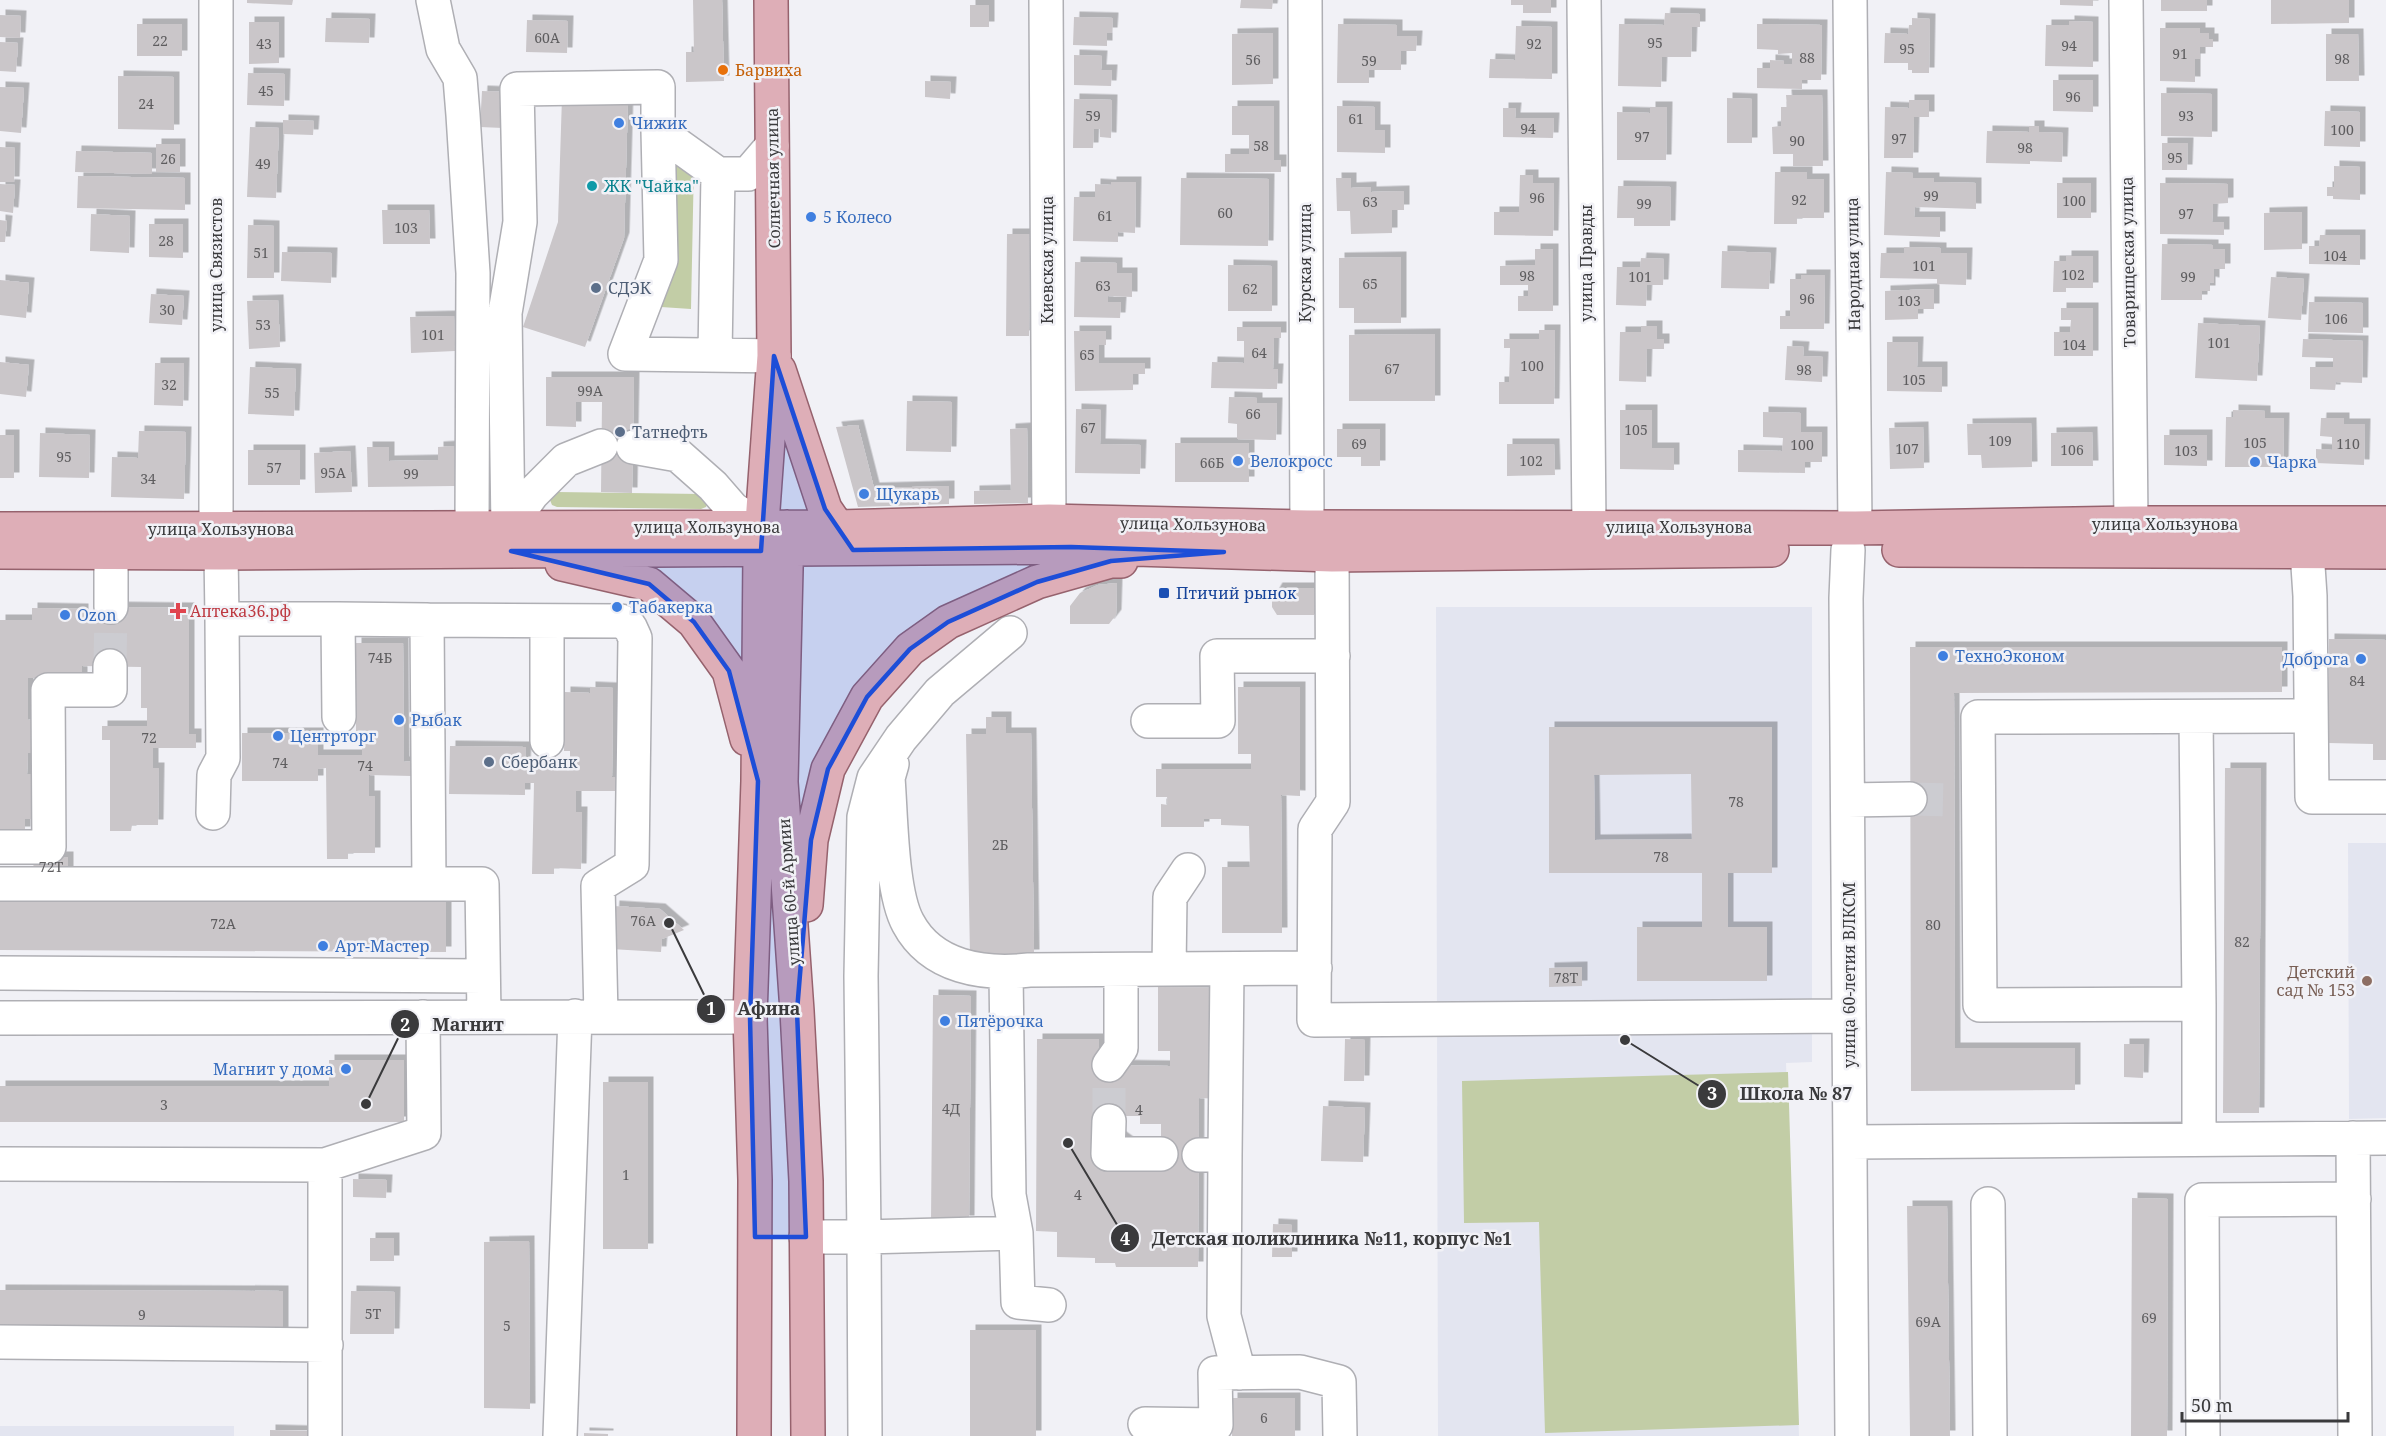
<svg xmlns="http://www.w3.org/2000/svg" width="2386" height="1436" viewBox="0 0 2386 1436" font-family="'Noto Serif',serif">
<defs>
<filter id="shadow"><feDropShadow dx="5.5" dy="-5.5" stdDeviation="0" flood-color="#0004"/></filter>
</defs>
<rect width="100%" height="100%" fill="#f1f1f6"/>
<path fill="#e3e5f0" d="M1436,607H1812V1062L1786,1063L1799,1436H1438Z
M2348,843H2386V1118L2349,1119Z
M0,1426H234V1436H0Z"/>
<path fill="#c2cda6" d="M666,151L694,162L691,309L661,307Z
M557,492L701,494L708,501L706,507L701,509L557,507L552,505L550,500Z
M1788,1072L1799,1425L1545,1433L1539,1222L1464,1223L1462,1081Z"/>
<path fill="#cac6c9" fill-rule="evenodd" filter="url(#shadow)" d="M247,0H293L292,5L247,3Z
M693,0H722L724,81L686,82V52H694Z
M1241,0H1273L1272,9L1240,8Z
M1511,0H1551V13H1523V5H1511Z
M2060,0H2093V6L2060,5Z
M2161,0H2207V11H2161Z
M2271,0H2349V23L2271,24Z
M970,5H989V27H970Z
M1665,13L1700,14V27H1692L1691,57H1662L1661,87L1618,86L1619,24L1664,25Z
M0,15L21,16L20,38L0,37Z
M1074,17L1113,18L1112,33H1107V46L1073,45Z
M326,18L370,19L369,43L325,42Z
M1912,18L1930,19L1929,73H1912V70H1908V63H1884L1885,33L1908,34L1909,25H1912Z
M527,20L568,21L567,53L526,52Z
M2069,21L2093,22V67L2045,66L2046,25H2069Z
M249,22H279V63L249,64Z
M137,24H182V56H137Z
M1338,24L1397,25V36H1417L1416,51H1401V70H1369V83H1337Z
M1757,24L1822,25L1821,80H1802V89L1757,88V68H1770V60L1784,61V64H1792V53L1778,54V50L1757,49Z
M1516,26L1552,27V79L1489,78L1490,59L1515,60Z
M2160,28H2200V33H2209V39H2213V47H2200V59H2195V82L2160,81Z
M1273,33V84L1232,85V34Z
M2326,34H2358L2359,81H2326Z
M0,42L18,43L16,72L0,71Z
M1074,55L1102,56L1101,70H1112L1111,86L1074,85Z
M248,73L285,74L284,106L247,105Z
M118,76L174,77V130L118,129Z
M2053,80H2093V112L2053,111Z
M925,81L951,82L950,99L925,97Z
M0,87L24,88L21,133L0,131Z
M482,91L505,92L503,128L480,127Z
M2161,93L2212,94V137L2161,136Z
M1786,95H1822L1823,166H1793V154H1773L1772,127L1781,126V107H1787Z
M562,97L628,98L624,238L585,347L523,327L558,222Z
M1727,98L1752,99V143H1727Z
M1074,99L1112,100L1111,138L1100,137V129H1094L1093,148H1073Z
M1909,100H1929V117H1914L1913,158H1884L1885,107L1909,108Z
M1232,106H1274V160H1281V172H1225V154H1249V135H1232Z
M1337,106L1375,107V130H1385V153L1337,152Z
M1650,107H1667L1666,160H1617V112L1650,113Z
M1503,108H1516L1515,118H1554L1553,138L1503,137Z
M2325,111L2360,112V147L2324,146Z
M283,120L314,121L313,135L283,134Z
M2029,126H2039V132L2063,133L2062,162L2030,161V164L1986,163L1987,131L2029,132Z
M250,127L279,128L276,198L247,197Z
M2162,143H2188L2187,170H2162Z
M156,144H180V172H156Z
M0,147L15,148L14,182H0Z
M76,151L152,153V174L75,172Z
M2334,166L2360,167V200L2333,199V196H2327V187H2334Z
M1775,172H1807V179H1824V218H1797V224H1774Z
M1886,172L1913,173V178H1934V182L1976,183V209L1915,207L1914,217H1940V237L1884,235Z
M1520,175H1533V183H1554L1553,236L1494,235V212H1519Z
M78,176L185,178V210L77,208Z
M1181,178L1269,179L1268,246L1180,245Z
M1336,178H1351V188L1371,187V192L1404,191V210H1392V233L1351,234L1350,211H1337Z
M1111,182H1136L1135,233L1118,232V242L1073,241L1074,197H1095V184L1111,185Z
M2057,183H2091V218H2057Z
M2160,183L2228,184V203L2213,204L2212,222H2224V235L2160,234Z
M0,184L15,185L13,213L0,211Z
M1618,186L1671,187L1670,226H1634V218H1617Z
M382,210H429L430,244H383Z
M2302,212V249L2264,250V213Z
M91,214L130,216L129,253L90,251Z
M0,220L7,221L5,242H0Z
M149,224H183V258L149,257Z
M248,225L274,226V278H247Z
M1007,234H1030L1029,336H1006Z
M2320,235H2360V265L2309,264V246H2319Z
M2162,244L2213,245V249H2225V269H2214V283L2210,282V291H2202V300H2161Z
M1904,247L1941,248V253H1967L1966,285L1937,284V279L1880,278L1881,253H1904Z
M1535,249H1553V311H1518V296H1528V285H1500V266L1535,265Z
M1722,251L1771,253L1769,289L1721,288Z
M282,252L332,253L331,283L281,281Z
M2066,256H2093V288H2066V292H2053L2054,261H2066Z
M1401,257V323H1354V308H1339V258Z
M1641,258L1664,259L1663,285H1647L1646,306L1616,305L1617,267H1640Z
M1075,262L1117,263V273H1132V297L1108,296V302H1121L1120,318L1074,317Z
M1228,265L1272,266V311H1228Z
M1801,275H1825L1824,329H1780V316H1790V279H1801Z
M2271,277L2304,279L2301,320L2268,318Z
M0,280L29,283L26,318L0,315Z
M1934,289V309H1918V319L1885,320V291Z
M151,294L184,296L182,325L149,323Z
M278,300L280,347L249,349L247,301Z
M2309,302L2363,303V333L2308,332Z
M2061,308H2093V356H2054V332H2070L2071,320H2061Z
M454,316L455,351L411,353L410,317Z
M2198,323L2260,326L2257,381L2195,378Z
M1641,326H1657V339H1664V349H1647L1646,382L1619,381L1620,332H1641Z
M1237,327H1281V338H1274L1273,369H1278L1277,389L1211,388L1212,362L1244,363V341H1237Z
M1539,330H1555L1554,404H1499V382H1509L1510,348H1504V339H1539Z
M1074,331H1106V345H1099V363H1145V374H1133V390L1075,391Z
M1435,334V401H1349V335Z
M2303,339L2363,341L2362,383L2336,382L2335,390L2310,389V367H2333V358L2302,357Z
M1887,342H1918L1917,367H1942V392L1887,391Z
M1787,346L1804,347L1803,356L1823,357L1822,382L1785,380Z
M0,362L29,365L26,397L0,394Z
M155,363H184L183,406L154,405Z
M250,367L296,369L294,416L248,414Z
M546,377H634L632,493L601,492L602,402H576V427L546,426Z
M1229,397L1257,398V403H1277L1276,440L1237,439V424L1228,423Z
M907,401L952,402L951,452L906,451Z
M1076,409L1101,410L1100,444L1141,445L1140,474L1075,473Z
M1620,410H1652V448H1674V470L1620,469Z
M2233,410L2265,411V418H2284L2283,467H2225L2226,417H2233Z
M1763,412L1801,413V432H1822V462H1805V473L1738,472V450L1782,451L1783,438L1763,437Z
M2321,418H2344V424H2365L2364,465L2316,463V449L2332,450V437L2320,436Z
M2031,423L2032,467L1982,468L1981,455H1968L1967,424Z
M858,425L874,488L949,486V504L858,507L836,427Z
M1923,427L1924,468L1890,469L1889,428Z
M1027,428L1028,503L974,504V491L1011,490L1010,429Z
M1337,429H1380V466H1361V457H1337Z
M139,431L186,432L184,499L111,497L112,457L138,458Z
M2092,432L2093,466H2051V433Z
M40,433L90,435L89,478L39,477Z
M0,435H14V478H0Z
M2164,435H2207V466L2164,465Z
M1175,443H1249V482H1175Z
M1507,444H1554L1555,475L1507,476Z
M454,446L455,486L368,487L367,447H389V461L438,460V447Z
M248,450H300V485H248Z
M350,451L352,492L315,493L314,453Z
M1117,583L1116,615L1109,624H1070V606L1080,593L1098,585Z
M1277,588H1313L1319,597V606L1314,615H1277L1272,607V597Z
M106,607L189,608V734H196V748H153V768H159L158,825H132L131,831H110V740H102V726H147V708H141V667L82,666V678H28V720L35,719L34,753H28L27,774H34V819H25V832H0V620H32V608L83,609V618H106Z
M2329,639L2386,640V760H2373V744L2328,743Z
M356,643H403L404,762L412,761V776L369,775V796H375V853H348V859H327L326,768L318,769V781H242V733H318V755H362V736H356Z
M1910,647H2282V692L1954,693L1955,1048H2075V1090L1911,1091Z
M590,687L613,688L612,777H619V791H576V812H582L581,869L554,868V874H532L534,783H525V795L449,794L450,746L526,747L525,769L570,770V751H564L565,692L590,693Z
M1238,687H1300V796L1281,795L1282,933H1222V867H1250L1249,826L1221,825V819H1204V827H1161V804L1168,805L1167,797H1156V769H1251V754H1238Z
M986,717H1006V733H1031L1034,955L970,956L966,734H986Z
M1549,727H1772V873H1728V927H1767V981H1637V927H1702V873H1549ZM1691,774L1692,839L1595,840L1594,775Z
M2225,768H2261L2259,1113H2223Z
M33,857H68V876H34Z
M446,895V952L0,950V896Z
M614,906L660,909L684,930L662,939L661,952L611,949Z
M1582,967V986L1549,987V968Z
M1158,987L1223,988V1099L1199,1098L1198,1267H1116L1115,1263H1095V1258L1057,1257V1232L1036,1231L1037,1039H1099V1065L1170,1066V1051H1158ZM1120,1116H1140V1124H1161V1166L1099,1121Z
M933,995L971,996L969,1221H931Z
M1345,1039L1365,1040L1364,1081H1344Z
M2124,1044H2144L2143,1078L2124,1077Z
M329,1060H404V1122H0V1086H329Z
M603,1082H648V1249H603Z
M1323,1106L1365,1108L1363,1162L1321,1161Z
M353,1179L387,1180L386,1198L353,1197Z
M2132,1198L2168,1199L2167,1436H2131Z
M1907,1206H1947L1950,1436H1910Z
M1273,1224L1292,1225V1257H1272Z
M370,1238H394V1261H370Z
M529,1241L530,1409L484,1408V1242Z
M0,1290L283,1291V1338L0,1337Z
M351,1291L395,1292L394,1334H350Z
M970,1330H1036V1436H970Z
M1232,1398H1295V1436H1232Z
M270,1430L308,1431V1436H270Z
M584,1433L608,1434V1436H584Z"/>
<g fill="none" stroke-linecap="round" stroke-linejoin="round">
<path stroke="#ccccd1" stroke-width="33" stroke-dasharray="33 16" stroke-linecap="butt" d="M110,666L111,607
M1910,799L1954,800
M1109,1121V1065"/>
<g stroke="#afafb4" stroke-width="36">
<path id="minor" d="M433,0L443,49L460,78L463,115L473,273L472,528
M1046,0L1049,521
M1305,0L1307,527
M1584,0L1589,527
M1850,0L1855,528
M2126,0L2131,523
M772,146L748,174H718L658,131L661,260L625,354L774,356
M715,355L718,174
M633,447L678,455L713,486L733,509L762,527
M508,528L505,313L520,222L517,89L658,87V131
M508,528L532,494L566,460L601,446
M216,530V0
M1848,550L1846,598L1852,1436
M2307,551L2310,596L2312,797H2386
M221,553L222,619H338
M1332,555L1333,802L1315,829L1314,1020L1849,1016
M111,607V553
M427,620L621,621L630,627L635,638L632,865L598,886L601,1016
M339,717L338,619L427,620L429,884
M2196,717L2199,1004L1980,1005L1978,717H1997L2311,716
M1148,721H1218L1217,656H1333
M547,741V621
M892,764L888,778C891,815 891,892 908,923C932,968 984,975 1029,970L1315,968
M1848,800L1910,799
M213,813L214,775L223,758L222,619
M0,847H49L48,690H110V666
M0,884H482L484,1016
M1169,969L1170,897L1188,870
M0,973L483,976
M1006,973L1009,1195L1016,1233L1018,1302L1049,1305
M2199,1004V1139
M0,1018L750,1017
M1109,1065L1121,1048V970
M1109,1121L1108,1154H1161
M2353,1138L2355,1436
M1850,1142L2386,1138
M1199,1155H1225L1224,1316L1239,1373
M1225,1155L1227,969
M0,1164L325,1165L424,1133L423,1017
M325,1165V1436
M1988,1204L1990,1436
M806,1237H864L861,976L864,817L874,778L901,738L940,692L1010,633
M0,1342L326,1345
M1145,1424L1216,1425L1215,1373L1300,1372L1339,1382L1340,1436
M560,1436L575,1016
M865,1436L864,1237L1016,1233
M2203,1436L2202,1200L2354,1199"/>
</g>
<g stroke="#96626d" stroke-width="36">
<path id="major" d="M779,370L825,509L847,541
M787,527L781,782L797,1011L806,1181L808,1436
M0,529L839,527L1049,521L1307,527L1855,528L2131,523H2386
M1899,550L2386,552
M0,552L221,553L1071,547L1332,555L1772,550
M562,564L649,584L694,622L729,671L747,739
M806,905L811,840L828,769L867,697L910,649L948,622L1037,582L1111,561H1121
M754,1436L755,1180L750,1017L758,781L760,551L774,356L771,0"/>
</g>
<use href="#minor" stroke="#fff" stroke-width="33"/>
<use href="#major" stroke="#deaeb7" stroke-width="33"/>
</g>
<path fill="#1d4ed8" fill-opacity="0.2" stroke="#1d4ed8" stroke-width="4.5" stroke-linejoin="round" d="M774,356L825,509L853,550L1071,547L1224,552L1111,561L1037,582L948,622L910,649L867,697L828,769L811,840L797,1011L806,1237H755L750,1017L758,781L729,671L694,622L649,584L511,551H761Z"/>
<circle fill="#e8710a" stroke="#f1f1f6" stroke-width="2" cx="723" cy="70" r="6"/>
<g fill="#3f7fe0" stroke="#f1f1f6" stroke-width="2">
<circle cx="619" cy="123" r="6"/>
<circle cx="811" cy="217" r="6"/>
<circle cx="1238" cy="461" r="6"/>
<circle cx="2255" cy="462" r="6"/>
<circle cx="864" cy="494" r="6"/>
<circle cx="617" cy="607" r="6"/>
<circle cx="65" cy="615" r="6"/>
<circle cx="1943" cy="656" r="6"/>
<circle cx="2361" cy="659" r="6"/>
<circle cx="399" cy="720" r="6"/>
<circle cx="278" cy="736" r="6"/>
<circle cx="323" cy="946" r="6"/>
<circle cx="945" cy="1021" r="6"/>
<circle cx="346" cy="1069" r="6"/>
</g>
<circle fill="#0f9aa8" stroke="#f1f1f6" stroke-width="2" cx="592" cy="186" r="6"/>
<g fill="#5c6f8a" stroke="#f1f1f6" stroke-width="2">
<circle cx="596" cy="288" r="6"/>
<circle cx="620" cy="432" r="6"/>
<circle cx="489" cy="762" r="6"/>
</g>
<rect fill="#1a4fb4" stroke="#f1f1f6" stroke-width="2" x="1158" y="587" width="12" height="12" rx="3"/>
<path fill="#e0444e" stroke="#f1f1f6" stroke-width="2" d="M175 602h6v6h6v6h-6v6h-6v-6h-6v-6h6z"/>
<circle fill="#8d6e63" stroke="#f1f1f6" stroke-width="2" cx="2367" cy="981" r="6"/>
<g text-anchor="middle" dominant-baseline="central" stroke-width="5" stroke-linejoin="round" paint-order="stroke">
<g font-size="14" fill="#5e5d5f">
<text x="547" y="37">60А</text>
<text x="160" y="40">22</text>
<text x="1655" y="42">95</text>
<text x="264" y="43">43</text>
<text x="1534" y="43">92</text>
<text x="2069" y="45">94</text>
<text x="1907" y="48">95</text>
<text x="2180" y="53">91</text>
<text x="1807" y="57">88</text>
<text x="2342" y="58">98</text>
<text x="1253" y="59">56</text>
<text x="1369" y="60">59</text>
<text x="266" y="90">45</text>
<text x="2073" y="96">96</text>
<text x="146" y="103">24</text>
<text x="1093" y="115">59</text>
<text x="2186" y="115">93</text>
<text x="1356" y="118">61</text>
<text x="1528" y="128">94</text>
<text x="2342" y="129">100</text>
<text x="1642" y="136">97</text>
<text x="1899" y="138">97</text>
<text x="1797" y="140">90</text>
<text x="1261" y="145">58</text>
<text x="2025" y="147">98</text>
<text x="2175" y="157">95</text>
<text x="168" y="158">26</text>
<text x="263" y="163">49</text>
<text x="1931" y="195">99</text>
<text x="1537" y="197">96</text>
<text x="1799" y="199">92</text>
<text x="2074" y="200">100</text>
<text x="1370" y="201">63</text>
<text x="1644" y="203">99</text>
<text x="1225" y="212">60</text>
<text x="2186" y="213">97</text>
<text x="1105" y="215">61</text>
<text x="406" y="227">103</text>
<text x="166" y="240">28</text>
<text x="261" y="252">51</text>
<text x="2335" y="255">104</text>
<text x="1924" y="265">101</text>
<text x="2073" y="274">102</text>
<text x="1527" y="275">98</text>
<text x="1640" y="276">101</text>
<text x="2188" y="276">99</text>
<text x="1370" y="283">65</text>
<text x="1103" y="285">63</text>
<text x="1250" y="288">62</text>
<text x="1807" y="298">96</text>
<text x="1909" y="300">103</text>
<text x="167" y="309">30</text>
<text x="2336" y="318">106</text>
<text x="263" y="324">53</text>
<text x="433" y="334">101</text>
<text x="2219" y="342">101</text>
<text x="2074" y="344">104</text>
<text x="1259" y="352">64</text>
<text x="1087" y="354">65</text>
<text x="1532" y="365">100</text>
<text x="1392" y="368">67</text>
<text x="1804" y="369">98</text>
<text x="1914" y="379">105</text>
<text x="169" y="384">32</text>
<text x="590" y="390">99А</text>
<text x="272" y="392">55</text>
<text x="1253" y="413">66</text>
<text x="1088" y="427">67</text>
<text x="1636" y="429">105</text>
<text x="2000" y="440">109</text>
<text x="2255" y="442">105</text>
<text x="1359" y="443">69</text>
<text x="2348" y="443">110</text>
<text x="1802" y="444">100</text>
<text x="1907" y="448">107</text>
<text x="2072" y="449">106</text>
<text x="2186" y="450">103</text>
<text x="64" y="456">95</text>
<text x="1531" y="460">102</text>
<text x="1212" y="462">66Б</text>
<text x="274" y="467">57</text>
<text x="333" y="472">95А</text>
<text x="411" y="473">99</text>
<text x="148" y="478">34</text>
<text x="380" y="657">74Б</text>
<text x="2357" y="680">84</text>
<text x="149" y="737">72</text>
<text x="280" y="762">74</text>
<text x="365" y="765">74</text>
<text x="1736" y="801">78</text>
<text x="1000" y="844">2Б</text>
<text x="1661" y="856">78</text>
<text x="51" y="866">72Т</text>
<text x="643" y="920">76А</text>
<text x="223" y="923">72А</text>
<text x="1933" y="924">80</text>
<text x="2242" y="941">82</text>
<text x="1566" y="977">78Т</text>
<text x="164" y="1104">3</text>
<text x="951" y="1108">4Д</text>
<text x="1139" y="1109">4</text>
<text x="626" y="1174">1</text>
<text x="1078" y="1194">4</text>
<text x="373" y="1313">5Т</text>
<text x="142" y="1314">9</text>
<text x="2149" y="1317">69</text>
<text x="1928" y="1321">69А</text>
<text x="507" y="1325">5</text>
<text x="1264" y="1417">6</text>
</g>
<g font-size="16" fill="#c56008" stroke="#f1f1f6" text-anchor="start">
<text x="735" y="70">Барвиха</text>
</g>
<g font-size="16" fill="#366cbe" stroke="#f1f1f6" text-anchor="start">
<text x="631" y="123">Чижик</text>
<text x="823" y="217">5 Колесо</text>
<text x="1250" y="461">Велокросс</text>
<text x="2267" y="462">Чарка</text>
<text x="876" y="494">Щукарь</text>
<text x="629" y="607">Табакерка</text>
<text x="77" y="615">Ozon</text>
<text x="1955" y="656">ТехноЭконом</text>
<text x="2349" y="659" text-anchor="end">Доброга</text>
<text x="411" y="720">Рыбак</text>
<text x="290" y="736">Центрторг</text>
<text x="335" y="946">Арт-Мастер</text>
<text x="957" y="1021">Пятёрочка</text>
<text x="334" y="1069" text-anchor="end">Магнит у дома</text>
</g>
<g font-size="16" fill="#3a3a3c" stroke="#f1f1f6">
<text transform="translate(773 178) rotate(-91)">Солнечная улица</text>
<text transform="translate(1047 260) rotate(-90)">Киевская улица</text>
<text transform="translate(2128 262) rotate(-91)">Товарищеская улица</text>
<text transform="translate(1305 263) rotate(-90)">Курская улица</text>
<text transform="translate(1586 263) rotate(-90)">улица Правды</text>
<text transform="translate(1853 264) rotate(-91)">Народная улица</text>
<text transform="translate(216 265) rotate(-90)">улица Связистов</text>
<text transform="translate(1193 524) rotate(1)">улица Хользунова</text>
<text x="2165" y="524">улица Хользунова</text>
<text x="707" y="527">улица Хользунова</text>
<text x="1679" y="527">улица Хользунова</text>
<text x="221" y="529">улица Хользунова</text>
<text transform="translate(789 892) rotate(-94)">улица 60-й Армии</text>
<text transform="translate(1849 975) rotate(-90)">улица 60-летия ВЛКСМ</text>
</g>
<g font-size="16" fill="#0d838f" stroke="#f1f1f6" text-anchor="start">
<text x="604" y="186">ЖК "Чайка"</text>
</g>
<g font-size="16" fill="#4e5e75" stroke="#f1f1f6" text-anchor="start">
<text x="608" y="288">СДЭК</text>
<text x="632" y="432">Татнефть</text>
<text x="501" y="762">Сбербанк</text>
</g>
<g font-size="16" fill="#164399" stroke="#f1f1f6" text-anchor="start">
<text x="1176" y="593">Птичий рынок</text>
</g>
<g font-size="16" fill="#be3a42" stroke="#f1f1f6" text-anchor="start">
<text x="190" y="611">Аптека36.рф</text>
</g>
<g font-size="16" fill="#785e54" stroke="#f1f1f6" text-anchor="end">
<text x="2355" y="972">Детский<tspan x="2355" dy="18">сад № 153</tspan></text>
</g>
</g>
<path fill="none" stroke="#3a3a3c" stroke-width="2" d="M669 923L711 1009M366 1104L405 1024M1625 1040L1712 1094M1068 1143L1125 1238"/>
<g fill="#3a3a3c" stroke="#f1f1f6" stroke-width="2">
<circle cx="669" cy="923" r="6"/>
<circle cx="366" cy="1104" r="6"/>
<circle cx="1625" cy="1040" r="6"/>
<circle cx="1068" cy="1143" r="6"/>
<circle cx="711" cy="1009" r="15"/>
<circle cx="405" cy="1024" r="15"/>
<circle cx="1712" cy="1094" r="15"/>
<circle cx="1125" cy="1238" r="15"/>
</g>
<g font-size="18" text-anchor="middle" font-weight="bold" fill="#fff">
<text x="711" y="1015">1</text>
<text x="405" y="1031">2</text>
<text x="1712" y="1100">3</text>
<text x="1125" y="1245">4</text>
</g>
<g font-size="18" text-anchor="middle" font-weight="bold" fill="#3a3a3c" stroke="#f1f1f6" stroke-width="5" stroke-linejoin="round" paint-order="stroke">
<text x="769" y="1015">Афина</text>
<text x="468" y="1031">Магнит</text>
<text x="1796" y="1100">Школа № 87</text>
<text x="1332" y="1245">Детская поликлиника №11, корпус №1</text>
</g>
<path d="M2182 1412v9h166v-9" fill="none" stroke="#3a3a3c" stroke-width="3"/>
<text x="2191" y="1412" font-size="18" fill="#3a3a3c" stroke="#f1f1f6" stroke-width="4.5" paint-order="stroke">50 m</text>
</svg>
